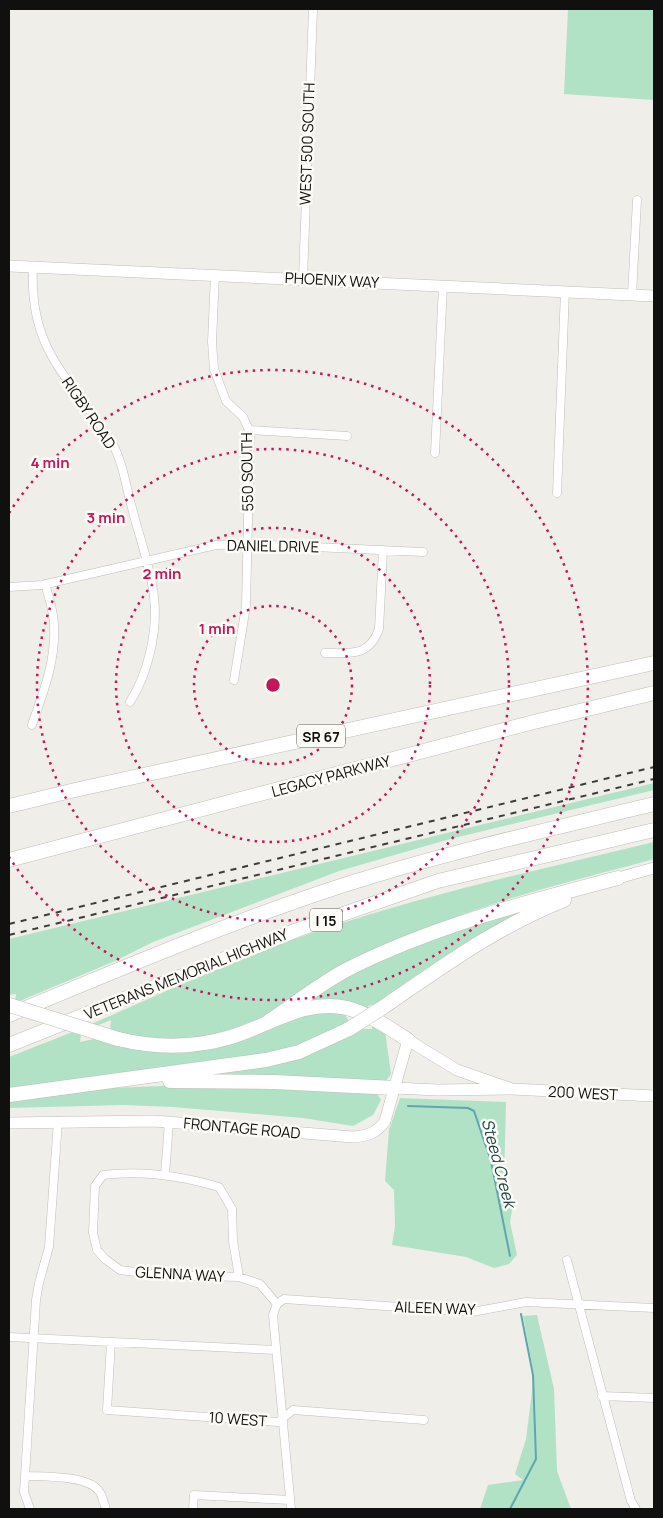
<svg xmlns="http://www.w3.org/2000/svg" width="663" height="1518" viewBox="0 0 663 1518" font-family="Manrope,sans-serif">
<rect width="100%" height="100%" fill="#efeee8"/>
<path fill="#b1e2c6" d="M568,9H654V100L564,94Z
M654,783V790L450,839L339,871L153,942L115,961L15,1003L16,994L9,995V939Z
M654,842V859C570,882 482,902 402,939C338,975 259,1032 186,1039C160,1042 135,1036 110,1032L111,1020L94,1027L89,1025C166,992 244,955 324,929C432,893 543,869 654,842Z
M562,894L480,935L381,1003L368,1006L370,1010L302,1005L358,971L415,942Z
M342,1010L350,1023L289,1048L246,1058L9,1088V1057L75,1031L81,1033L80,1042L99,1038L143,1049L312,1013Z
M372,1026L385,1031L391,1074L386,1081L186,1075L223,1070L359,1029H372Z
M185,1085L376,1092L381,1100L373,1115L353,1126L303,1118L173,1107L123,1105L9,1108V1097L89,1089Z
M400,1098L506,1102L504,1181L508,1203L513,1205L510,1222L517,1255L509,1264L494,1268L466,1257L392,1245L395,1226L394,1190L385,1181L389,1130Z
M537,1315L554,1389L557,1471L571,1509H480L488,1485L523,1480L515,1474L526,1439L534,1376L523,1316Z"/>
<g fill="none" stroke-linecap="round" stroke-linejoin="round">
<path stroke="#60a6af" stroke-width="2" d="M408,1106L468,1108L474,1111L491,1161L510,1256
M510,1509L536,1459L533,1375L521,1314"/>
<g stroke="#bfbeb9" stroke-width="9">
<path id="street" d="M33,268C29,354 72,378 112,443C123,462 126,487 132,508C139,536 151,568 154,597C158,631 148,674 130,702
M215,275L212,342L214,369L226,401L243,417L250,432L246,606L234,680
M303,278L313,9
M632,295L637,200
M249,430L347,436
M435,453L443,285
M557,493L565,291
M9,587L42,585L216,545L247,544L423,552
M325,653C351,653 369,657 379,629L383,550
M32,725C43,693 56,661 54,626C54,612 49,597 45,584
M165,1175L169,1122
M567,1260L631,1501L636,1509
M239,1277L233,1241L232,1209L219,1187C182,1176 141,1170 103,1175L95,1186L93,1233L97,1250L105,1259L120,1270L158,1275L239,1277L260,1284L277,1304
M9,1337L276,1350
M111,1342L107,1410L278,1422L293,1410L424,1420
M602,1396L654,1398
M25,1476C44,1477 87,1475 99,1491C102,1494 103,1501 105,1506
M30,1509L24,1492L36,1300L39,1283L49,1247L58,1121
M193,1509L194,1495L290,1500
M291,1509L273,1315L277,1304L284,1299L472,1312L526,1302L654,1308"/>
</g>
<g stroke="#bfbeb9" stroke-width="12">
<path id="secondary" d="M9,266L654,296
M618,878L654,868
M394,1088L438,1090L512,1089L654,1096
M9,1123L154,1121L353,1137C367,1136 377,1133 385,1121L408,1040L457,1070L512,1089"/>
</g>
<g stroke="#bfbeb9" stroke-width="15">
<path id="highway" d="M9,806L75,790L654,663
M9,860L534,722L654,693
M382,1008C442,967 496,927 564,900
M9,1015C120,969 232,921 347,884C448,852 551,829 654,804
M269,1021C295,1004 321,983 348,969C434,926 527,902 618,878
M118,1039C155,1048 194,1048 231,1037C269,1026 304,998 347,1008C369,1014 388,1027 408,1040
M9,1045L297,930L438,881L654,830
M170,1081L274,1082L394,1088
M9,1095L266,1060L299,1052L349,1029"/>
</g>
<use href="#street" stroke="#fff" stroke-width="8"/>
<use href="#secondary" stroke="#fff" stroke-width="11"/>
<use href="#highway" stroke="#fff" stroke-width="14"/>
<path stroke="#3c3c39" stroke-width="2" stroke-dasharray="6 6" stroke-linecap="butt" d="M9,924L654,767
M9,935L654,779"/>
<g stroke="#bfbeb9" stroke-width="15" stroke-linecap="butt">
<path id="highway-bridge" d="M9,1005L118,1039
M349,1029L382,1008"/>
</g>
<use href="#highway-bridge" stroke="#fff" stroke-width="14"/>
</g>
<g fill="none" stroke="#c2185b" stroke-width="2.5" stroke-dasharray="2.5 5">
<circle cx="273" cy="685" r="79"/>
<circle cx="273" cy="685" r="157"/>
<circle cx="273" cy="685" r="236"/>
<path d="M9 513A315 315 0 1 1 9 857"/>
</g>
<g text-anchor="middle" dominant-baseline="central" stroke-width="5" stroke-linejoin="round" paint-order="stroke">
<g fill="#fcfbf5" stroke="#575653" stroke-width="1">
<rect x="297" y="724.5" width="48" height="23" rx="4"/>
<rect x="310" y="908.5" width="32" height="23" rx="4"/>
</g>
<g font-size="14" font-weight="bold" fill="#10100e">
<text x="321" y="736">SR 67</text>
<text x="326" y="920">I 15</text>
</g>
<g font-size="15" fill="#10100e" stroke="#fcfbf5">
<text transform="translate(307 144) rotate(-88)">WEST 500 SOUTH</text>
<text transform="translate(332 280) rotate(3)">PHOENIX WAY</text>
<text transform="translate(89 413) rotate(56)">RIGBY ROAD</text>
<text transform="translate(247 472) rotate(-91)">550 SOUTH</text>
<text transform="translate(273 546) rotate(1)">DANIEL DRIVE</text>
<text transform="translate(331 776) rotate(-15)">LEGACY PARKWAY</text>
<text transform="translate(186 974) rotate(-22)">VETERANS MEMORIAL HIGHWAY</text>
<text transform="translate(583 1093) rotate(3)">200 WEST</text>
<text transform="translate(242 1128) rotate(5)">FRONTAGE ROAD</text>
<text transform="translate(180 1274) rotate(3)">GLENNA WAY</text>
<text transform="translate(435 1308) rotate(2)">AILEEN WAY</text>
<text transform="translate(238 1419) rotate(4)">10 WEST</text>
</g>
<g font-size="16" font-style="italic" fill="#1b3e42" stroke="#fcfbf5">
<text transform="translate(499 1163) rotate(75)">Steed Creek</text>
</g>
</g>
<circle cx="273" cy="685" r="8" fill="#c2185b" stroke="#fcfbf5" stroke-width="2.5"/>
<g font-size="15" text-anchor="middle" font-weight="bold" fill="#c2185b" stroke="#fcfbf5" stroke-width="5" stroke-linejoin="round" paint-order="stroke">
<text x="50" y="468">4 min</text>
<text x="106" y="523">3 min</text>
<text x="162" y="579">2 min</text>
<text x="217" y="634">1 min</text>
</g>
<rect width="663" height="1518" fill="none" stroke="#10100e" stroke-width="20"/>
</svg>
